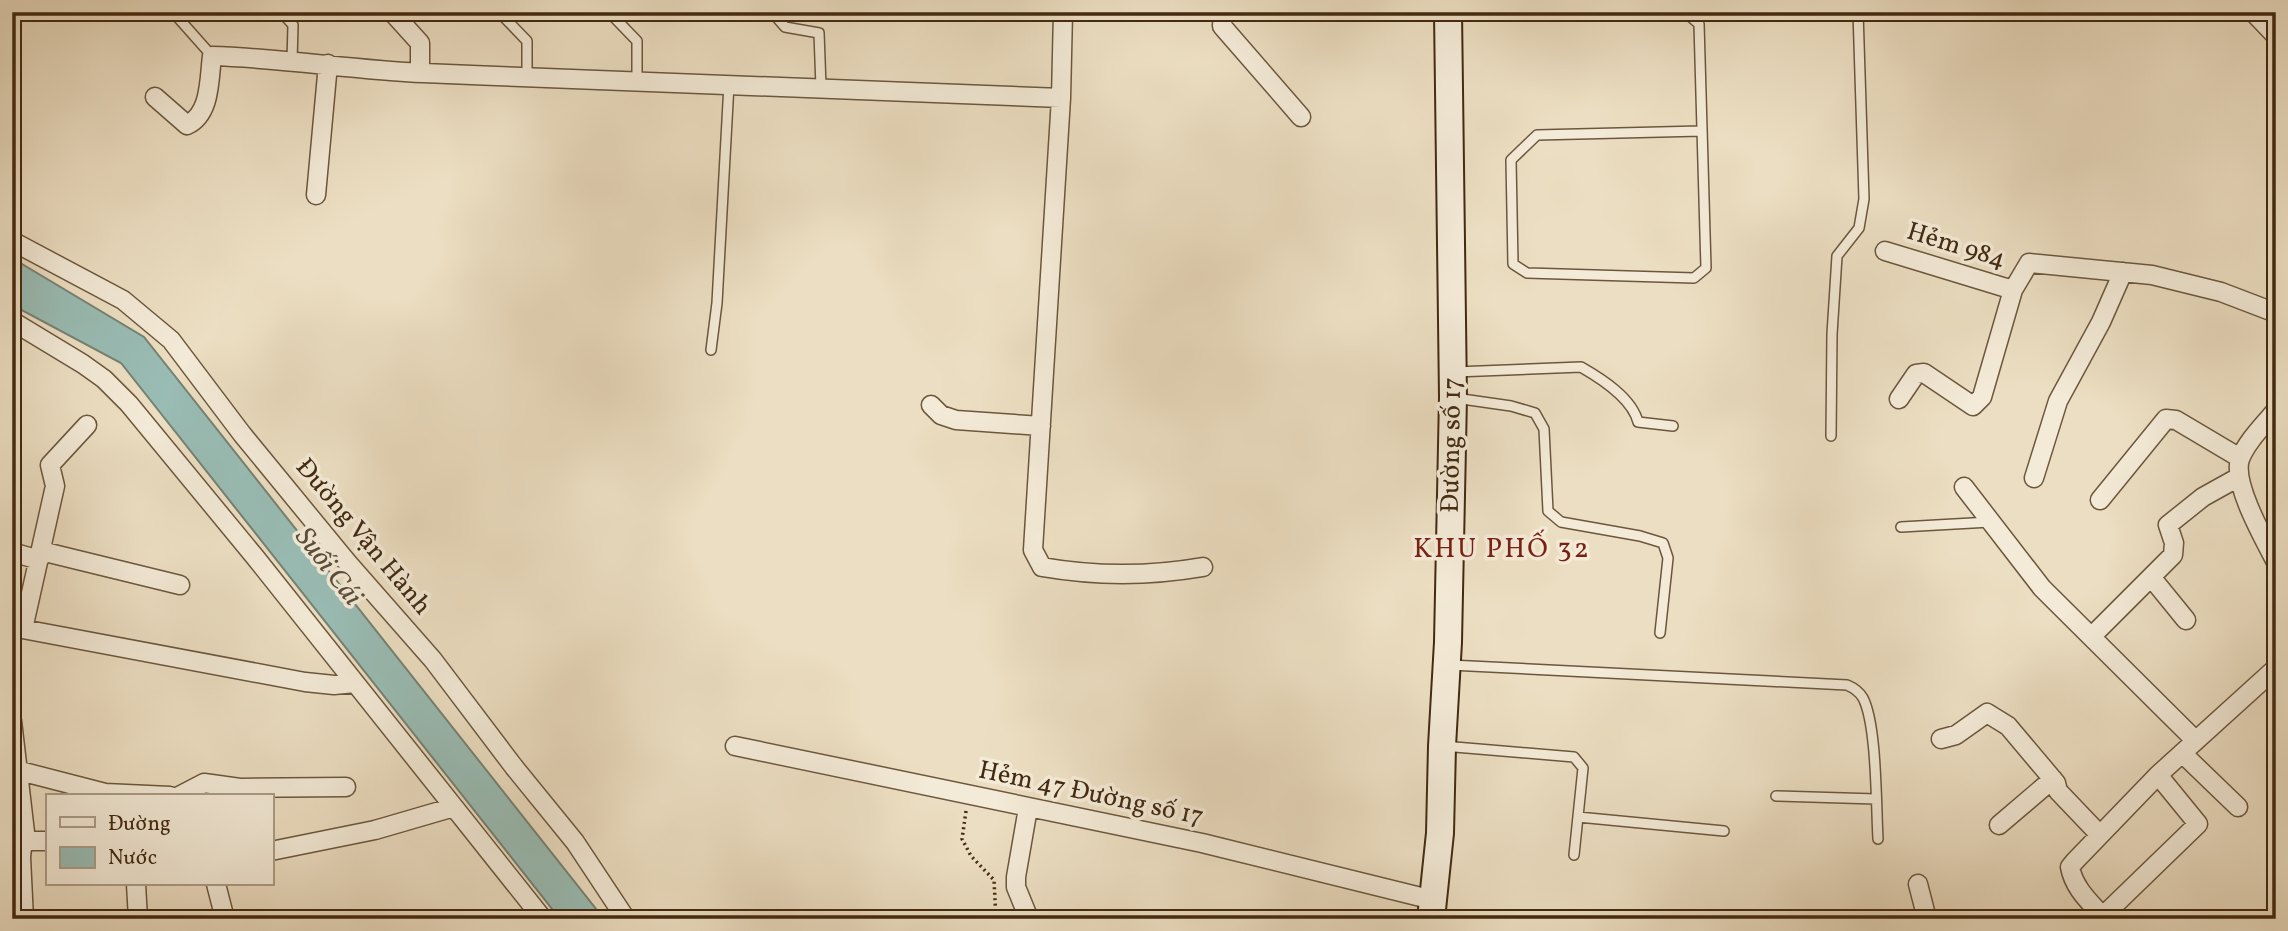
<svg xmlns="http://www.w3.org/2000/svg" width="2288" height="931" viewBox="0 0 2288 931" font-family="Vollkorn,serif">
<rect width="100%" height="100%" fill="#ecdec2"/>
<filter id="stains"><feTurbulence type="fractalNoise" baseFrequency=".00286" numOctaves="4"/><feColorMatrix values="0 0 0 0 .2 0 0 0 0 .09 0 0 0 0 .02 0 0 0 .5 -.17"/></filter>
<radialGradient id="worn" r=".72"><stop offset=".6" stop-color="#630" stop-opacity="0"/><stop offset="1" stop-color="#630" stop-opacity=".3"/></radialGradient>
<path fill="#99bcb4" stroke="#768273" stroke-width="2" d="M12,258L144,337L604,919H560L121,363L12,305Z"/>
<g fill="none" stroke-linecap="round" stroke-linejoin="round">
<g stroke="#6c573d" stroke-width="12">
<path id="lane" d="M173,12L212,56
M281,12L293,25L292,61
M499,12L527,41V76
M609,12L637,41V81
M772,12L785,27L819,33L821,87
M1685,12L1699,24L1706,268L1694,278L1527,273L1513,264L1511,160L1537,135L1701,131
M935,16L937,12
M711,350L717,303L729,84
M1455,372L1581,367C1602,379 1632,398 1638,422L1673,426
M1455,398L1511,406L1535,413L1544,429L1548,511L1561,522L1640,536L1663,543L1668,558L1660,633
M1831,436L1832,334L1837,256L1859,228L1864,199L1858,12
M1901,527L1990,522
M1450,665L1847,685C1854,688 1859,691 1863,698C1877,725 1876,805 1878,839
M1443,746L1574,757L1583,768L1574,855
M1776,796L1876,799
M1578,817L1724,831"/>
</g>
<g stroke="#6c573d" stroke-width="21">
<path id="street" d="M392,12L420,43V73
M1063,12L1061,98L1033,550L1042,567C1094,576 1151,576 1203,567
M1223,12L1222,26L1301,117
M2253,12L2276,36
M155,97L187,125C211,114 209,79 212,56C283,58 353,70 424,73C636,82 848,88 1061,98
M316,195L328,64
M12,241L123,300L171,340L242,434L347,562L433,660L514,767L575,842L626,919
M1885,251L2013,290
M12,321L83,364L104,379L129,404L255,557L543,919
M1899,399L1916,374L1924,373L1973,406L1982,397L2013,290L2029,263L2152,275L2221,292L2276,313
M931,405L941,415L956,420L1041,426
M2276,410C2264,425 2247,441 2240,459C2232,483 2264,539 2276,562
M2034,478L2058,401L2101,322L2123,272
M1964,487L2042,588L2195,740
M2100,500L2166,419L2176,420L2240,458
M41,551L180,585
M12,552L39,560
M2151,577L2186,620
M12,627L305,682L334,685L355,683
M23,629L55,486L50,465L87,425
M2092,636L2173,555L2174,543L2168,525L2203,497L2239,477
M12,721L26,841
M1941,739L1956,735L1987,713L2008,726L2056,783L2058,791L2099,834
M735,746L1202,843L1433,900
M2182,753L2238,807
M20,771L105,793L170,796
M179,796L204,783L240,788L346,787
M1028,808L1016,877V887L1029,919
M1999,825L2053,779
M12,837L26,841H47
M271,851L375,830L454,807
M136,884L138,919
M216,884L225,919
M1918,884L1927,919
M2103,916L2198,824L2158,775
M24,919L21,857L22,848L26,841
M2105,919C2091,903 2074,889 2070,867L2075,861L2158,775L2276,668"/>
</g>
<g stroke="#422a11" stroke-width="30">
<path id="secondary" d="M1431,919L1440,833L1442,746L1448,642L1453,397L1448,12"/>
</g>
<path stroke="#422a11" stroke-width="3.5" stroke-dasharray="2 3.5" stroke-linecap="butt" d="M966,811L962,839L971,856L994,880L996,919"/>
<use href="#lane" stroke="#f3ead7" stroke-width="9"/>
<use href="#street" stroke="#f3ead7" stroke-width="18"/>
<use href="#secondary" stroke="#f3ead7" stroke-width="26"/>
</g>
<g text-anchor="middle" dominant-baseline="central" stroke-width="7" stroke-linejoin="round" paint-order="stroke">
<g font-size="26" fill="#422a11" stroke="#f3ead7">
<text transform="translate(1956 246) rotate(17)">Hẻm 984</text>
<text transform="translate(1452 445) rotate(-89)">Đường số 17</text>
<text transform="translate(363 537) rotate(50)">Đường Vận Hành</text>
<text transform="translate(1091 794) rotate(12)">Hẻm 47 Đường số 17</text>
</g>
<g font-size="28" letter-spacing="2" fill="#7a1f14" stroke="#f3ead7">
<text x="1502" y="549">KHU PHỐ 32</text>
</g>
<g font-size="28" font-style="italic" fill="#584e3a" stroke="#f3ead7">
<text transform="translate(328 567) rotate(52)">Suối Cái</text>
</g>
</g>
<rect width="2288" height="931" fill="none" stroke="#ecdec2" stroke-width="42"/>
<rect x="14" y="14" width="2260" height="903" fill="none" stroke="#422a11" stroke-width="3.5"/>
<rect x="21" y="21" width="2246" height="889" fill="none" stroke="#422a11" stroke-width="2"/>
<rect x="46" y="794" width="228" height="91" fill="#f3ead7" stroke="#ac9d88" stroke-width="2"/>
<rect x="60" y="817" width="35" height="10" fill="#f3ead7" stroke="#ac9d88" stroke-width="2"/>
<text x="108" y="830" font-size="21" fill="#422a11">Đường</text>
<rect x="60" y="847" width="35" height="21" fill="#99bcb4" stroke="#ac9d88" stroke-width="2"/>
<text x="108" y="864" font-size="21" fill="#422a11">Nước</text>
<rect width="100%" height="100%" filter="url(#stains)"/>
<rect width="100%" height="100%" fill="url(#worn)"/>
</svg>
